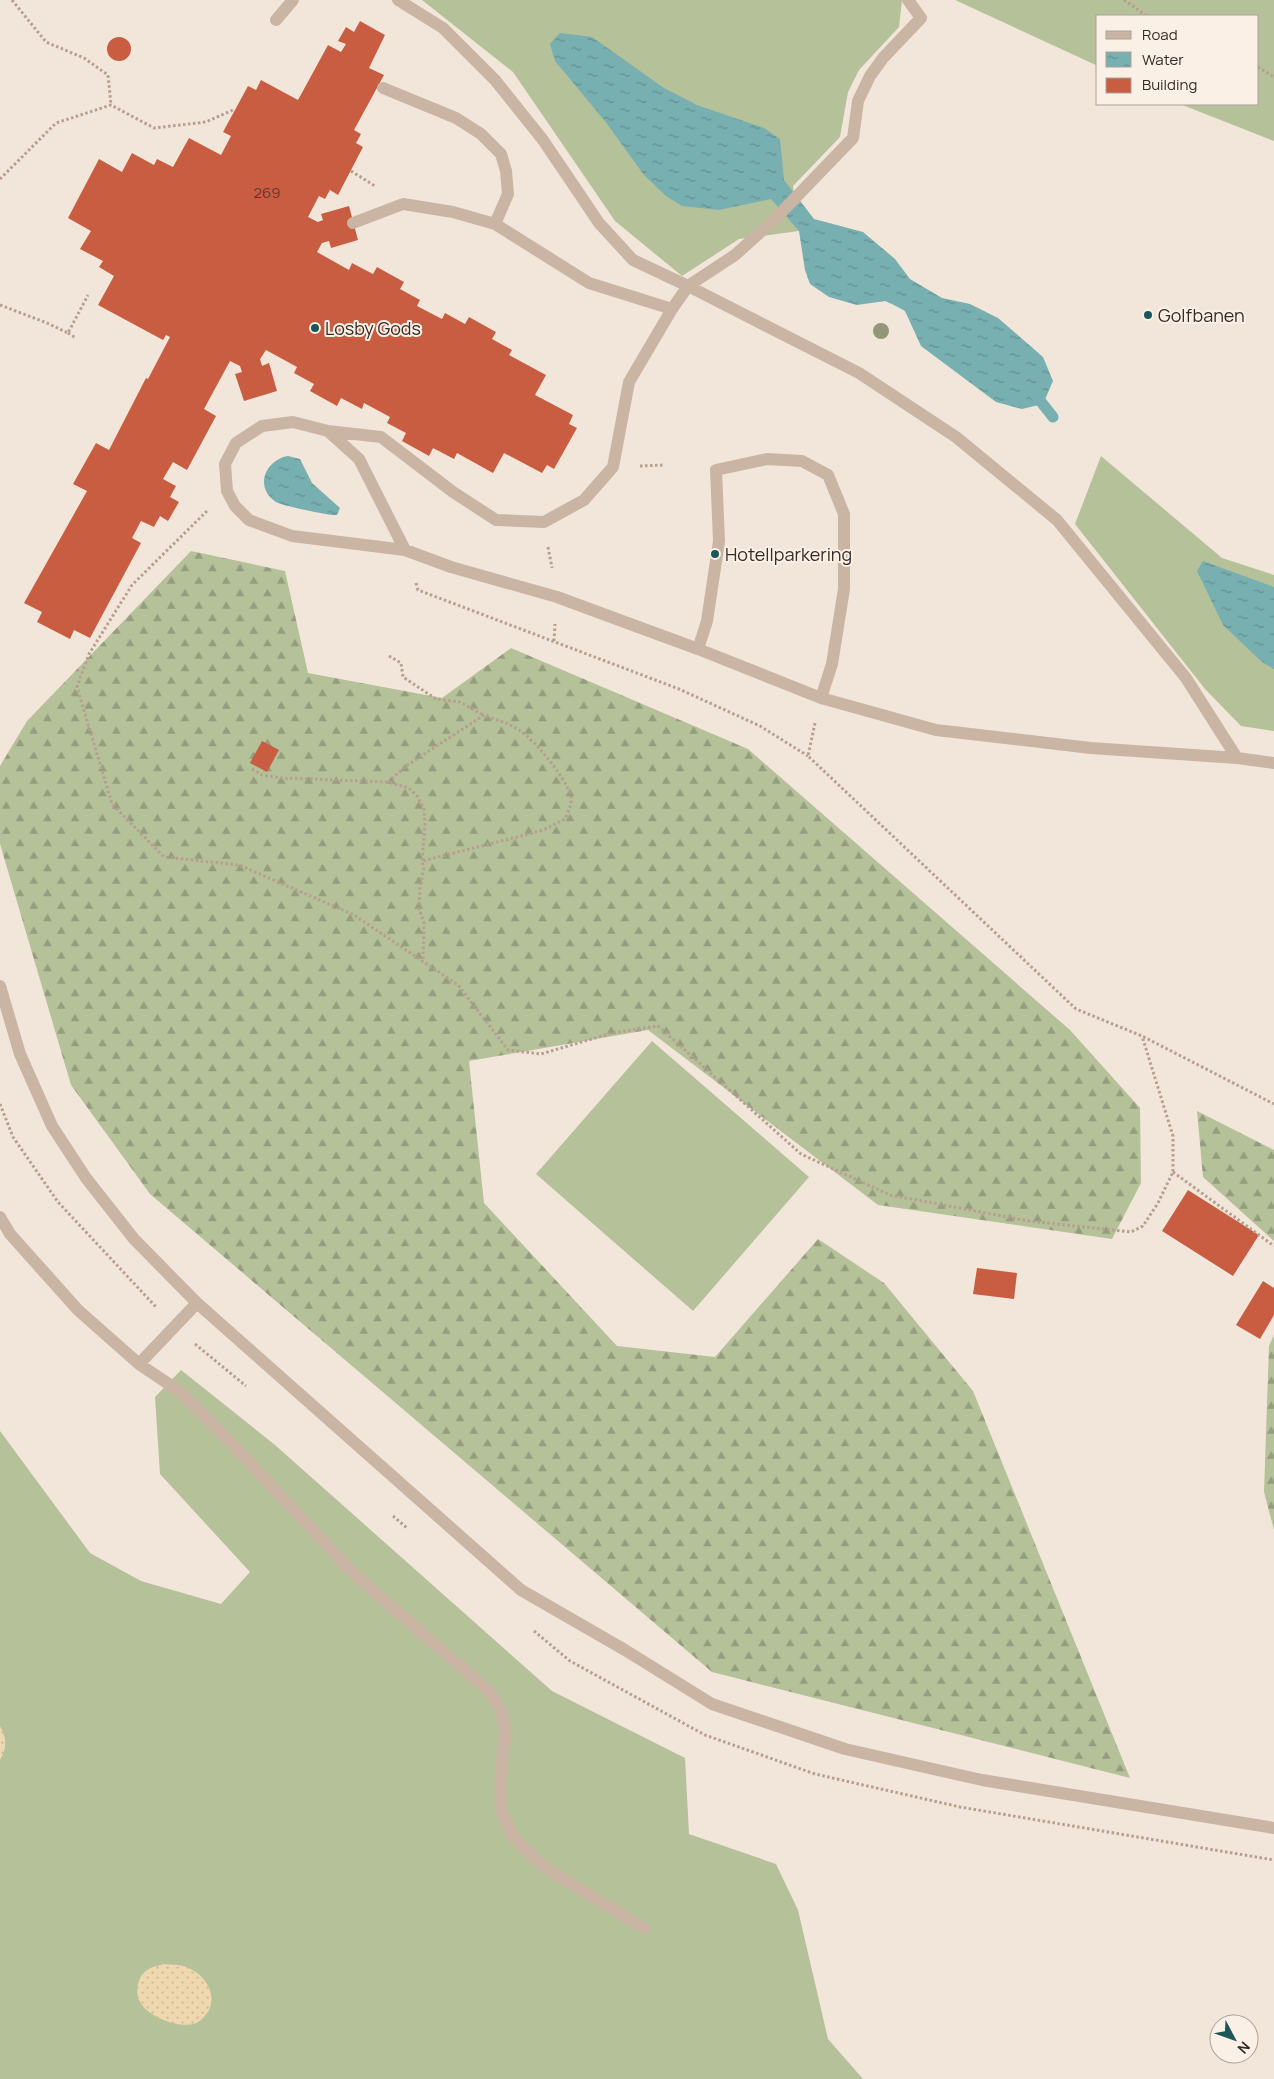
<svg xmlns="http://www.w3.org/2000/svg" width="1274" height="2079" viewBox="0 0 1274 2079" font-family="Manrope,sans-serif">
<defs>
<pattern id="forest-firs" width="22" height="20" patternUnits="userSpaceOnUse" patternTransform="scale(1.25)"><rect width="22" height="20" fill="#b5c199"/><path d="M5 1l3.5 6h-7zM16 11l3.5 6h-7z" fill="#949d7d"/></pattern>
<pattern id="sand-dots" width="8" height="8" patternUnits="userSpaceOnUse" patternTransform="scale(1.25)"><rect width="8" height="8" fill="#efd7af"/><path d="M2 2h.1M6 6h.1" fill="none" stroke="#ceb997" stroke-width="1.8" stroke-linecap="round"/></pattern>
<pattern id="water-ripples" width="26" height="14" patternUnits="userSpaceOnUse" patternTransform="scale(1.25)"><rect width="26" height="14" fill="#78afb0"/><path d="M2 4q2-2 4 0t4 0M15 11q2-2 4 0t4 0" fill="none" stroke="#638f8f"/></pattern>
</defs>
<rect width="100%" height="100%" fill="#f2e6da"/>
<path fill="#b5c199" d="M422,0H902L899,27L859,70L848,92L840,137L793,186L799,231L739,239L682,276L615,221L513,72Z
M955,0H1274V141L1180,104H1258V16H1098V66Z
M1101,456L1222,558L1274,575V731L1241,726L1205,689L1075,524Z
M652,1041L809,1177L693,1311L536,1174Z
M181,1370L275,1445L552,1691L685,1758L689,1834L776,1864L798,1910L828,2039L863,2079H0V1431L90,1553L141,1581L221,1604L250,1572L160,1474L155,1397Z"/>
<path fill="url(#forest-firs)" d="M191,551L285,571L308,673L442,698L511,648L748,749L1070,1030L1140,1108L1141,1183L1112,1239L878,1205L648,1030L469,1061L484,1203L617,1346L715,1357L818,1239L884,1283L973,1391L1130,1778L712,1672L150,1194L71,1085L0,844V766L27,721Z
M1197,1111L1274,1150V1241L1203,1177Z
M1274,1335V1530L1264,1492L1269,1346Z"/>
<path fill="url(#sand-dots)" d="M0,1726C7,1738 7,1748 0,1760Z
M163,1964C169,1965 177,1964 183,1966C202,1971 219,1992 208,2012C204,2017 200,2022 194,2024C178,2028 148,2017 140,2002C134,1992 138,1974 149,1969C153,1966 159,1966 163,1964Z"/>
<path fill="url(#water-ripples)" d="M560,33L592,37L664,88L697,105L764,128L780,139L784,180L814,219L863,232L895,259L910,279L942,298L970,304L998,318L1043,357L1053,381L1043,404L1022,409L996,402L921,346L905,311L892,304L885,301L857,305L829,297L810,284L805,270L799,231L771,199L719,210L682,206L666,196L644,175L604,120L555,61L550,44Z
M288,456L300,459L312,483L340,508L337,515C329,516 284,506 276,502C254,488 265,460 288,456Z
M1203,561L1274,587V669L1262,662L1223,625L1197,571Z"/>
<g fill="none" stroke-linecap="round" stroke-linejoin="round">
<path stroke="#78afb0" stroke-width="11" d="M1034,393L1053,417"/>
</g>
<path fill="#c95d41" d="M360,21L385,35L369,68L384,75L354,130L361,134L356,143L363,147L338,195L330,190L325,199L319,196L308,217L318,222L323,220L321,214L349,206L358,240L331,248L329,241L322,243L317,252L349,270L352,263L373,274L377,267L404,282L400,289L420,300L417,306L442,319L445,313L465,324L469,317L496,332L492,339L512,350L509,355L546,375L535,395L573,415L569,424L577,428L554,469L547,465L542,473L504,453L493,473L457,453L454,459L433,448L429,456L402,441L406,433L387,423L390,417L364,403L362,409L341,398L337,406L310,391L314,384L294,373L297,367L266,350L260,359L262,366L269,363L277,391L244,401L235,374L242,372L240,366L230,361L204,409L216,416L187,470L173,462L163,479L176,486L170,497L179,502L168,521L160,516L154,527L141,521L132,538L141,543L90,638L74,630L70,639L37,622L42,612L24,603L87,491L73,484L96,443L109,450L146,378L148,379L170,337L166,335L163,340L98,305L114,276L99,267L103,261L80,249L91,231L68,218L99,159L122,172L132,153L154,165L157,159L173,167L189,138L221,155L231,136L223,132L248,86L256,90L261,80L298,100L328,45L341,52L346,44L338,41L346,27L354,32Z
M107 49a12 12 0 1 1 24 0a12 12 0 1 1-24 0Z
M262,741L279,750L267,772L250,763Z
M1188,1190L1259,1235L1233,1276L1162,1231Z
M977,1268L1017,1273L1014,1299L973,1294Z
M1263,1281L1274,1288V1315L1260,1339L1236,1325Z"/>
<g fill="none" stroke-linecap="round" stroke-linejoin="round">
<path stroke="#b69f90" stroke-width="3" stroke-dasharray="2.5 2.5" stroke-linecap="butt" d="M12,0L46,42L84,58L108,75L111,105
M1124,0L1147,16
M1258,67L1274,77
M351,171L375,186
M0,179L56,123L111,105L154,128L206,122L235,109
M0,305L47,323L68,333L88,295
M68,333L76,338
M640,466L664,465
M207,511L132,585L89,654L77,687L112,804L164,857L239,865L354,915L458,985L508,1050L541,1054L612,1033L658,1026L801,1154L890,1195L1029,1221L1131,1232L1143,1226L1158,1203L1173,1172V1136L1142,1036
M548,547L552,568
M416,583L418,590L679,689L760,726L808,756
M554,641L555,624
M389,656L401,663L403,677L436,699L460,702L483,715
M815,723L808,756L1076,1009L1142,1036L1274,1104
M252,769L262,775L281,778L388,782L409,788L417,796L424,809L425,825L422,861L424,868L420,888L419,908L424,923L423,961
M388,782L406,766L484,715C496,720 509,723 519,730C535,740 567,779 571,797C572,805 568,812 565,819L543,830L525,835L422,861
M0,1104L13,1137L58,1202L156,1307
M1173,1172L1274,1246
M195,1344L246,1386
M393,1516L407,1528
M534,1631L570,1661L705,1735L815,1774L960,1807L1274,1860"/>
<path stroke="#cab5a5" stroke-width="12" d="M398,0L443,28L495,80L543,140L599,223L633,260L688,286L859,373L956,437L1057,520L1186,678L1237,758
M276,20L293,0
M383,88L456,118L481,134L501,154L506,171L508,194L495,224
M353,223L403,204L453,212L495,224L589,283L672,309L688,286L735,255L774,220L853,138L858,101L870,76L883,58L921,18L908,0
M328,431L381,437L453,492L496,520L544,522L584,500L613,467L629,382L672,309
M405,550L359,459L328,431L293,422L262,426L236,443L225,464L227,491L235,506L249,520L292,536L405,550L451,567L557,597L698,649L821,698L936,730L1091,748L1237,758L1274,763
M698,649L707,621L719,541L716,470L767,459L802,461L828,475L844,514V589L832,664L821,698
M0,1217L10,1234L78,1310L139,1364L182,1393L232,1444L354,1574L487,1689L502,1712L505,1731L500,1790L502,1813L513,1837L544,1867L644,1928
M139,1364L197,1303"/>
<path stroke="#cab5a5" stroke-width="12" d="M0,986L20,1054L52,1126L86,1178L134,1239L197,1303L521,1590L625,1650L712,1704L845,1749L982,1780L1274,1828"/>
</g>
<circle fill="#939679" cx="881" cy="331" r="8"/>
<g fill="#1b5658" stroke="#faf0e6" stroke-width="2">
<circle cx="1148" cy="315" r="5"/>
<circle cx="315" cy="328" r="5"/>
<circle cx="715" cy="554" r="5"/>
</g>
<g text-anchor="middle" dominant-baseline="central" stroke-width="4" stroke-linejoin="round" paint-order="stroke">
<g font-size="15" fill="#5b382e">
<text x="267" y="192">269</text>
</g>
<g font-size="18" fill="#362b27" stroke="#faf0e6" text-anchor="start">
<text x="1158" y="315">Golfbanen</text>
<text x="325" y="328">Losby Gods</text>
<text x="725" y="554">Hotellparkering</text>
</g>
</g>
<rect x="1096" y="15" width="162" height="90" fill="#faf0e6" stroke="#aca19a"/>
<rect x="1106" y="31" width="25" height="8" fill="#cab5a5" stroke="#aca19a"/>
<text x="1142" y="40" font-size="15" fill="#362b27">Road</text>
<rect x="1106" y="52" width="25" height="15" fill="url(#water-ripples)" stroke="#aca19a"/>
<text x="1142" y="65" font-size="15" fill="#362b27">Water</text>
<rect x="1106" y="78" width="25" height="15" fill="#c95d41" stroke="#aca19a"/>
<text x="1142" y="90" font-size="15" fill="#362b27">Building</text>
<g transform="translate(1234 2039) rotate(131)"><circle r="24" fill="#faf0e6" stroke="#aca19a"/>
<path d="M0-4L9 19L0 12L-9 19Z" fill="#1b5658"/>
<text y="-8" font-size="14" font-weight="bold" text-anchor="middle" fill="#362b27">N</text>
</g>
</svg>
